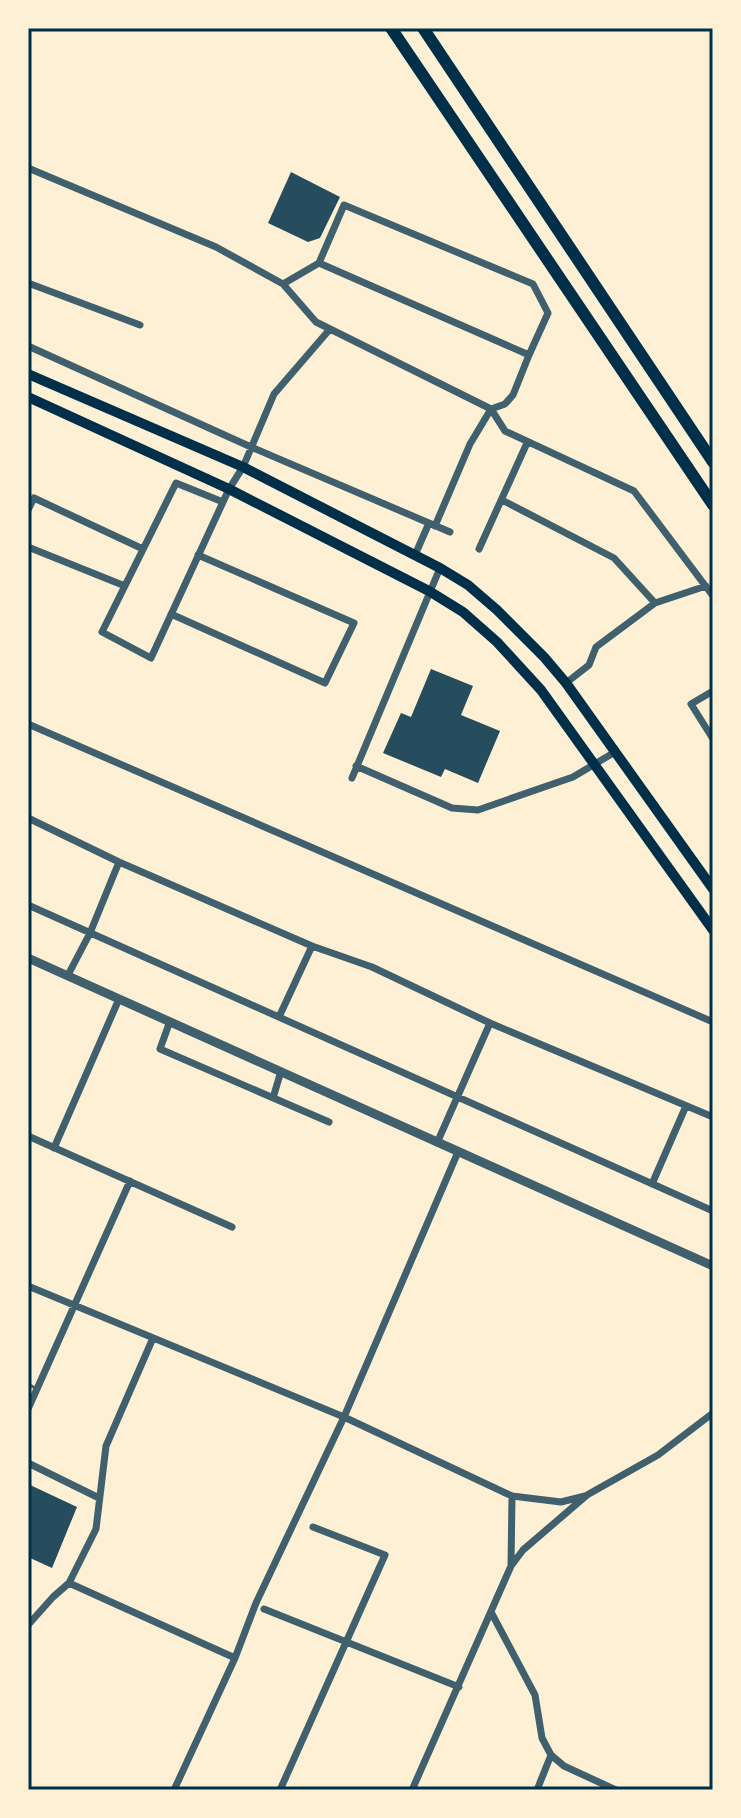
<svg xmlns="http://www.w3.org/2000/svg" width="741" height="1818" viewBox="0 0 741 1818" font-family="'Work Sans',sans-serif">
<rect width="100%" height="100%" fill="#fdf0d5"/>
<path fill="#264d5e" d="M291,172L340,197L320,238L308,242L268,223Z
M431,669L473,686L461,715L500,731L478,783L445,769L441,777L383,753L401,713L411,717Z
M28,1484L77,1507L52,1568L28,1557Z"/>
<g fill="none" stroke-linecap="round" stroke-linejoin="round">
<path stroke="#3f606c" stroke-width="3" d="M28,1384L37,1389"/>
<path stroke="#3f606c" stroke-width="7" d="M28,168L216,247L283,284L316,322L491,409L505,431L634,491L713,596
M319,263L529,355L513,395L505,404L491,409L470,444L435,526
M28,283L140,325
M283,284L319,263L344,205L533,284L548,313L529,355
M28,346L251,447L450,532
M502,500L614,558L655,603
M223,502L176,483L102,632L151,658L229,489L243,467L274,394L330,329
M28,510L34,498L143,549
M28,547L125,586
M479,549L527,443
M415,555L429,523
M171,614L325,683L354,623L198,555
M566,683L589,665L596,647L655,603L706,586
M713,691L691,704L713,739
M28,724L713,1022
M356,766L452,808L478,810L573,777L615,752
M352,778L440,568
M28,818L119,862L312,946L372,967L490,1023L713,1117
M28,905L713,1211
M68,975L90,933L119,862
M279,1017L312,946
M170,1021L160,1049L329,1122
M273,1098L281,1071
M28,1136L232,1227
M437,1143L490,1023
M54,1148L119,999
M652,1184L686,1106
M28,1286L344,1417L512,1496L511,1566
M28,1409L130,1181
M28,1463L99,1498
M512,1496L561,1502L585,1496
M69,1583L235,1658
M264,1609L459,1687
M491,1612L535,1695L542,1738L551,1755L564,1766L616,1790
M28,1625L53,1597L69,1583L96,1529L106,1446L153,1338
M174,1790L235,1658L256,1603L344,1417L458,1152
M280,1790L385,1555L313,1527
M412,1790L511,1566L523,1550L587,1495L658,1455L713,1413
M537,1790L551,1755"/>
<path stroke="#3f606c" stroke-width="9" d="M28,958L713,1266"/>
<path stroke="#003049" stroke-width="10" d="M28,374L243,467L440,568L468,585L497,610L544,657L566,683L713,889
M28,397L229,489L429,591L463,612L497,642L541,690L713,930"/>
<path stroke="#003049" stroke-width="12" d="M391,28L713,505
M423,28L713,462"/>
</g>
<rect width="741" height="1818" fill="none" stroke="#fdf0d5" stroke-width="60"/>
<rect x="30" y="30" width="681" height="1758" fill="none" stroke="#003049" stroke-width="3"/>
</svg>
